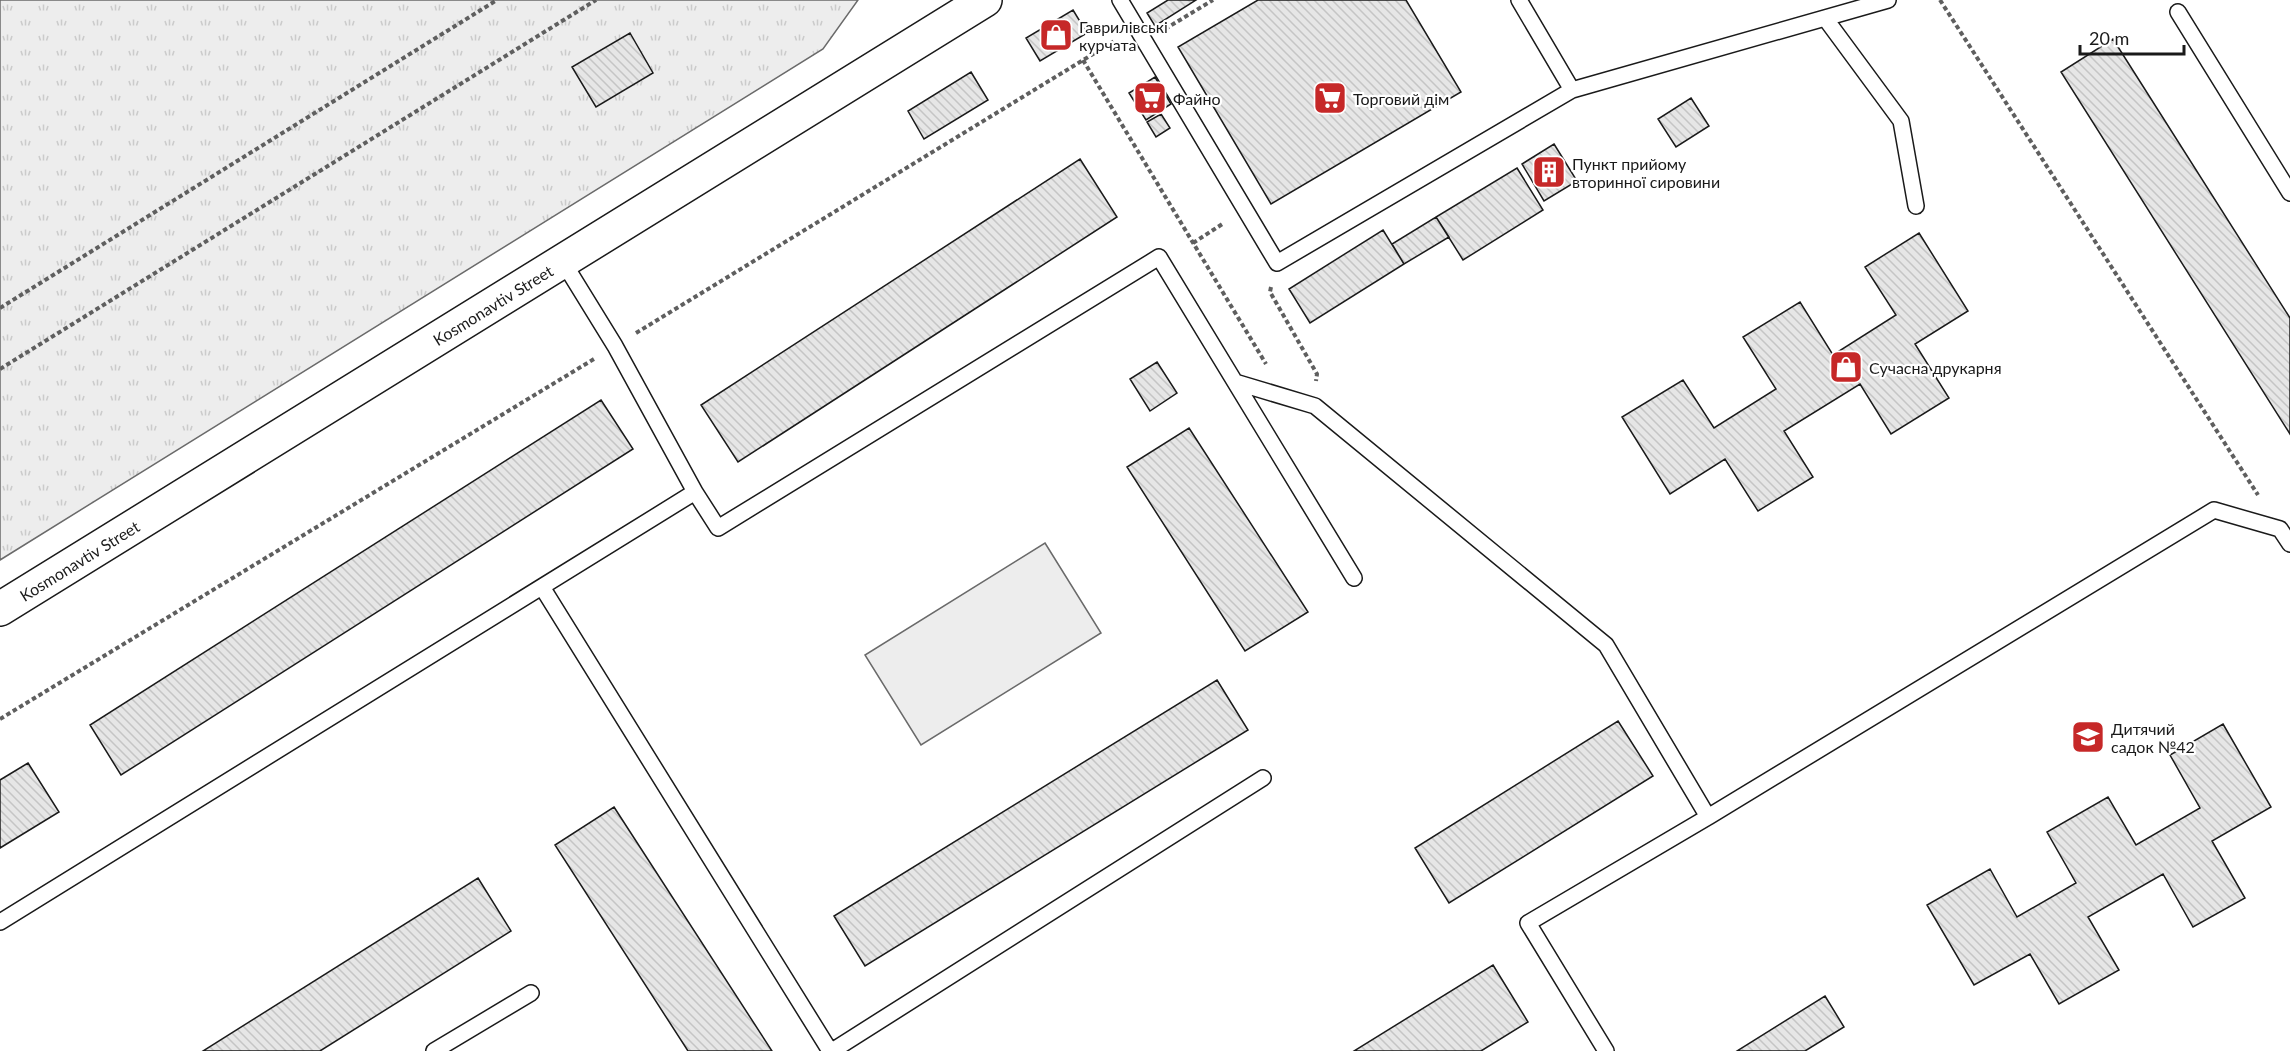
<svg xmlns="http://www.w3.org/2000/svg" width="2290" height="1051" viewBox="0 0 2290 1051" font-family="Lato,sans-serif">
<defs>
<pattern id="grass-tufts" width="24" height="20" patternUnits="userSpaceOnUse" patternTransform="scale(1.5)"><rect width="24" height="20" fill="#ededed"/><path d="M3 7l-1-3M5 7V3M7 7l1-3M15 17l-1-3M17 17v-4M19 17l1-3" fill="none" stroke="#cbcbcb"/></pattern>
<pattern id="building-back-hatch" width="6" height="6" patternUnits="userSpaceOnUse" patternTransform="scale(1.5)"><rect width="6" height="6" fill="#e6e6e6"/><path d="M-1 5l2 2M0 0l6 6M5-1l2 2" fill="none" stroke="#c5c5c5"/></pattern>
</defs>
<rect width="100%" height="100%" fill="#fff"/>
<path fill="url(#grass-tufts)" stroke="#6a6a6a" stroke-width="1.5" d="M0,0H858L823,49L0,560Z"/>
<path fill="#ededed" stroke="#6a6a6a" stroke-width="1.5" d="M1045,543L1101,633L921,745L865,655Z"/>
<path fill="url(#building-back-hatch)" stroke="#1a1a1a" stroke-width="1.5" d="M1168,0H1196L1155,26L1147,13Z
M1258,0H1406L1461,92L1271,204L1178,47Z
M1073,10L1087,33L1040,61L1026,38Z
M630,33L653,73L596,107L572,67Z
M2113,39L2290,318V434L2061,72Z
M971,72L988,100L924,139L908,111Z
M1155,77L1171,104L1146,120L1129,93Z
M1691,98L1709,126L1676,147L1658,119Z
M1161,114L1170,128L1156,137L1147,122Z
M1554,144L1577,181L1544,201L1522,164Z
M1080,159L1117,217L738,462L701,405Z
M1517,168L1543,210L1463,260L1436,217Z
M1436,217L1449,237L1404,264L1392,244Z
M1383,230L1404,264L1310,323L1289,289Z
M1919,233L1968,311L1915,344L1949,398L1891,434L1860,384L1784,431L1813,477L1758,511L1725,459L1670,494L1622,417L1683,380L1714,428L1776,389L1743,337L1800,302L1833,355L1896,315L1865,267Z
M1157,362L1177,393L1150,411L1130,379Z
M601,400L633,449L121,775L90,725Z
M1189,428L1308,612L1245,651L1127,467Z
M1217,680L1248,730L865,966L834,916Z
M1618,721L1653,776L1449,903L1415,848Z
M2223,724L2271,807L2212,841L2245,898L2193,927L2163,874L2088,917L2119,970L2059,1004L2030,954L1974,985L1927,905L1990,869L2017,917L2076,883L2047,832L2108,797L2136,845L2200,808L2170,755Z
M28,763L59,812L0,848V780Z
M614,807L772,1051H688L555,845Z
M478,878L511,931L320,1051H203Z
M1493,965L1528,1022L1481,1051H1354Z
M1825,996L1844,1027L1805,1051H1737Z"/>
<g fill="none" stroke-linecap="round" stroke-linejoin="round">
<g stroke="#1a1a1a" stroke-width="18">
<path id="service" d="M1120,0L1277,263L1572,90L1519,0
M2178,12L2290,193
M1825,18L1901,121L1916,206
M1572,90L1888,0
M1235,382L1315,406L1606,645L1708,817L2214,510L2280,529L2290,544
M695,492L718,528L1159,257L1354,578
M542,587L830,1051
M0,922L695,492L615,346L562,260
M434,1051L531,993
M832,1051L1263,778
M1606,1051L1528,923L1708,817"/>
</g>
<g stroke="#1a1a1a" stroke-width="36">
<g id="tertiary">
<path id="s1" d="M0,609L985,0"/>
</g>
</g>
<path stroke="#5f5f5f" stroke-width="4" stroke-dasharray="4.5 3" stroke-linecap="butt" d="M1940,0L2258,495
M1165,29L1213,0
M1083,60L1266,364
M1193,243L1224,223
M1271,287L1270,292L1317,374L1316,381
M0,308L497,0
M636,333L1116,40
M0,369L596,0
M0,719L594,359"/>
<use href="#service" stroke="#fff" stroke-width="15"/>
<use href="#tertiary" stroke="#fff" stroke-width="33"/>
</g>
<defs>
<g id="shop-square" transform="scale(1.725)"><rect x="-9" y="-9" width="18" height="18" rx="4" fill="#c62828" stroke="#fff"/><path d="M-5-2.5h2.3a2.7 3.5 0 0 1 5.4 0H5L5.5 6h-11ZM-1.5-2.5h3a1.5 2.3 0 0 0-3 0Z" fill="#fff"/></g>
<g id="supermarket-square" transform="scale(1.725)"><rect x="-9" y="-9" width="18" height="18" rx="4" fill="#c62828" stroke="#fff"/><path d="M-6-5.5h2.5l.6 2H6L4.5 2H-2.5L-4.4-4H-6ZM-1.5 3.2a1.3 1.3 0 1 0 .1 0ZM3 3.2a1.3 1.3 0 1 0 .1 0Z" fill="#fff"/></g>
<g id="building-square" transform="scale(1.725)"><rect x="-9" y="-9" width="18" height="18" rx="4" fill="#c62828" stroke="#fff"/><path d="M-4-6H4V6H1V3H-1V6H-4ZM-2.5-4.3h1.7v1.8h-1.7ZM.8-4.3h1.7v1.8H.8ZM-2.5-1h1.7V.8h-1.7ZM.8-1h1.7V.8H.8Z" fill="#fff"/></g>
<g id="school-square" transform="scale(1.725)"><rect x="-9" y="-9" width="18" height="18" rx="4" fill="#c62828" stroke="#fff"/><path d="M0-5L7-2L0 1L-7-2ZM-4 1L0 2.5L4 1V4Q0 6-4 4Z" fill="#fff"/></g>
</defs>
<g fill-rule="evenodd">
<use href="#shop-square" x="1056" y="35"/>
<use href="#supermarket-square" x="1150" y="98"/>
<use href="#supermarket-square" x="1330" y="98"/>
<use href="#building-square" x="1549" y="172"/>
<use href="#shop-square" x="1846" y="367"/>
<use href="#school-square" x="2088" y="737"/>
</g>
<g text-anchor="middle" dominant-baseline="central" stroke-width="4.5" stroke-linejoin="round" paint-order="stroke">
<g font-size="16" fill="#1a1a1a" stroke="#fff" text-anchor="start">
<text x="1079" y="26">Гаврилівські<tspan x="1079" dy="18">курчата</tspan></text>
<text x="1173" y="98">Файно</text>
<text x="1353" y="98">Торговий дім</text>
<text x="1572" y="163">Пункт прийому<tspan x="1572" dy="18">вторинної сировини</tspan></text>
<text x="1869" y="367">Сучасна друкарня</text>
<text x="2111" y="728">Дитячий<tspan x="2111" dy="18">садок №42</tspan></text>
</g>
<g font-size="16" fill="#1a1a1a" stroke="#fff">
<text stroke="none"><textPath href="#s1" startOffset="579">Kosmonavtiv Street</textPath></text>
<text stroke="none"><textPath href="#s1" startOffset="93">Kosmonavtiv Street</textPath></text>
</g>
</g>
<path d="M2080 45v9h104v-9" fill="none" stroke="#1a1a1a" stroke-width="3"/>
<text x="2089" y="45" font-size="18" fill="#1a1a1a" stroke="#ffffff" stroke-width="4.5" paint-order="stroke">20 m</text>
</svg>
